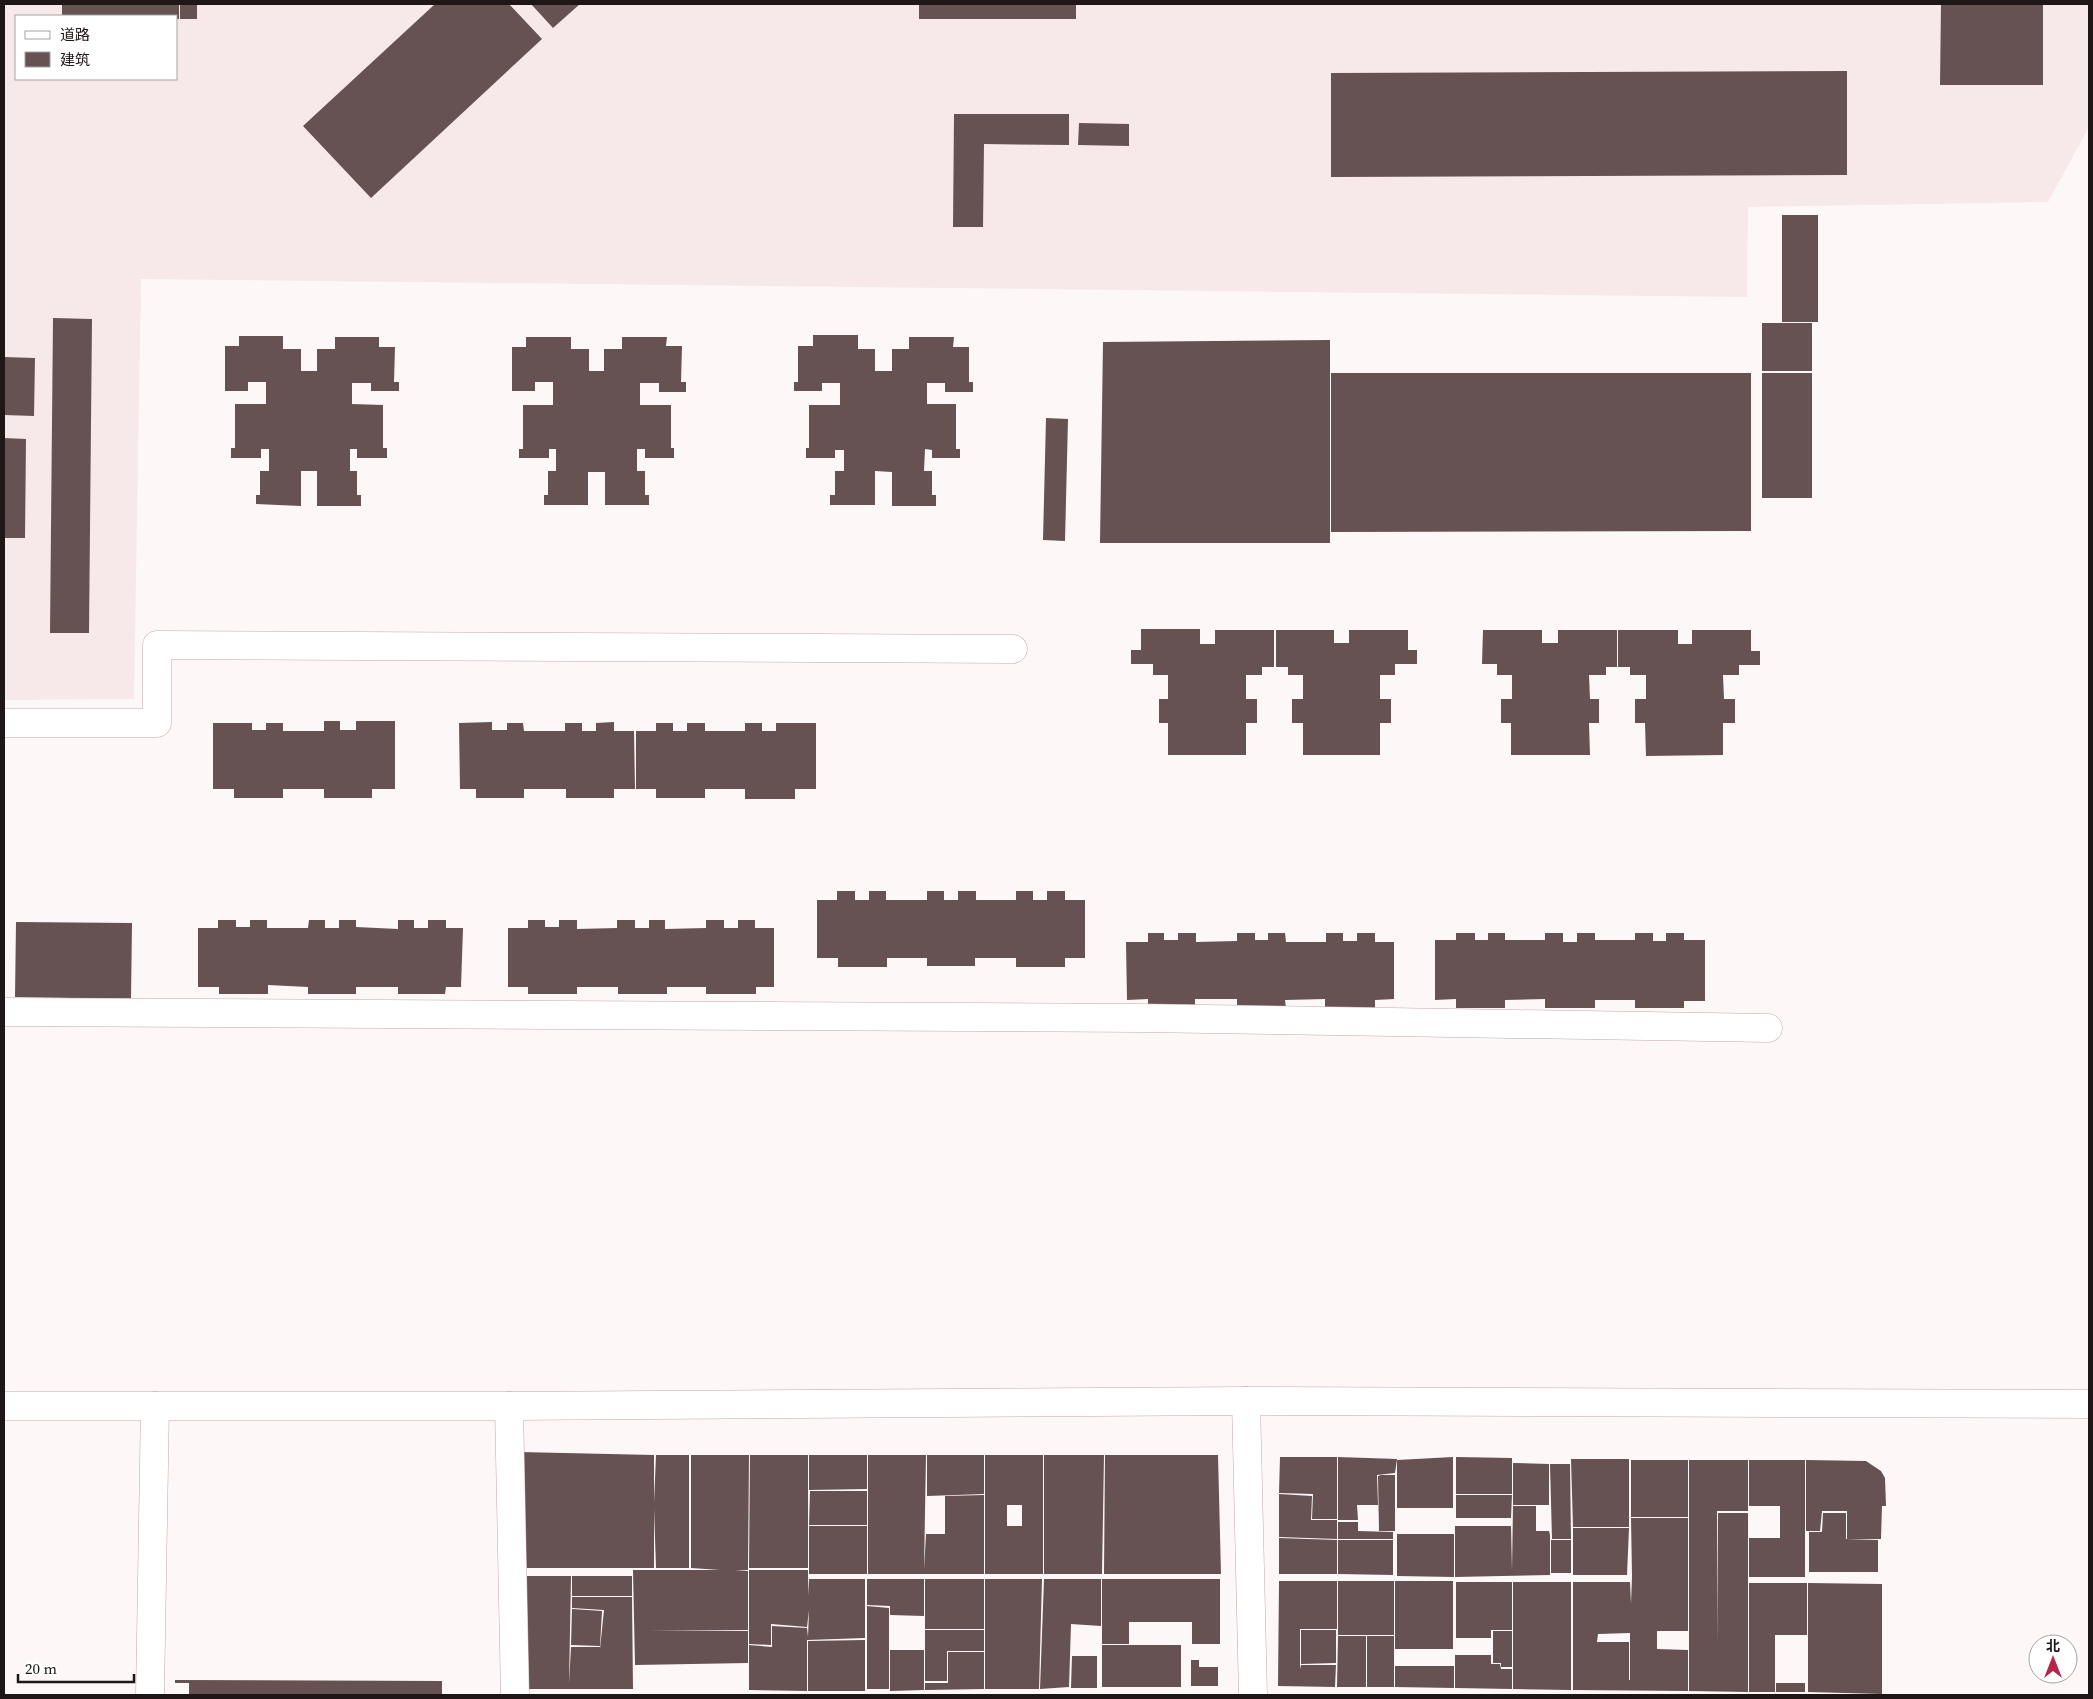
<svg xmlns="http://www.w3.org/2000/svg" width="2093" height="1699" viewBox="0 0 2093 1699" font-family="'Source Serif 4','Noto Sans SC',serif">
<rect width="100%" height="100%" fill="#fdf7f8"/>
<path fill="#f7e9ea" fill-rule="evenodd" d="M4,4H2089V127L2048,202L1748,207L1747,297L141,279L134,699L4,700ZM16,16H176V79H16Z"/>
<path fill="#665153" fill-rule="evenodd" d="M62,4H179V19H176V16H62Z
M180,4H197V19H180Z
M435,4H509L542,39L371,198L303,126Z
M531,4H580L553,28Z
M919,4H1076V19H919Z
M1941,4H2043V85H1940Z
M1847,71V175L1331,177V73Z
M954,114H1069V145L984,144L983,227H953Z
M1079,123L1129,124V146L1078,145Z
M1782,215H1818V322H1782Z
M53,318L92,319L89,633H50Z
M1762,323H1812V371H1762Z
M813,335H858V349H875V371H892V349H909V337H954L953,347H969V382H973V392H945V383H927V404H956V449H960V458H932V450L925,449L924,471H932V495H936V506H892V472L875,471V505H830V495H835V471H844V450H835V458H806V448H809V405H840V383H822V391H794V382H798V346H813Z
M239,336H283V349H301V371H317V349H335V337H379V347H395L394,382H399V391H371V383H352V404L383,405V448H387V458H357V449H350V471H357V495H361V506H317V471H301V506L256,504V495H260V471H269V449H261V458H231V448H235V404H266V382H248V391H225V346H239Z
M526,337H571V349H589V371H604V349H622V337H667L666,346H682L681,382H686V392H659V383H640V405H671V448H674V458H645V449H637V471H645V495H649V505H605V472H588V505H544V495H548V471H556V449H549V458H519V449H523V405H553V382H535V391H512V347H526Z
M1330,340V543H1100L1103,342Z
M4,357L35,358L34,416L4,415Z
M1331,373H1751V531L1331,532Z
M1762,373H1812V498H1762Z
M1046,418L1068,419L1065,541L1043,540Z
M4,438L26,439L25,538H4Z
M1141,629H1200V644H1215V630H1274V667H1262V675H1246V699H1257V723H1246V755H1168V723H1159V699H1168V675H1153V664H1131V650H1141Z
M1276,630H1334V643H1349V630H1408V650H1417V664H1395V675H1380V699H1391V723H1380V755H1303V723H1292V699H1303V675H1288V667H1276Z
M1483,630H1542V643H1558V630H1617V667H1606V675H1589L1590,699H1599V723H1589L1590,755H1511V723H1501V699H1512V675H1497V664H1482Z
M1618,630H1678V644H1692V630H1751V651H1760V665H1739V675H1723L1724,699H1735V723H1723V755L1646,756L1645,723H1635V699H1646V675H1630V667H1618Z
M324,721H340V730H356V721H395V789H372V798H324V789H283V798H234V789H213V723H252V730H266V723H283V731H324Z
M492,722V730H507V723H523L524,731H565V723H582V731H596V723L614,722V731H634L635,789H614V798H566V789H524V798H476V789H460L459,723Z
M656,723H673V731H687V723H705V731H745V723H762V731H776V723H816V789H795V799H745V789H705V798H656V789H636V731H656Z
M837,891H855V900H869V891H886V900H927V891H944V900H958V891H976V900H1016V891H1033V900H1047V891H1065V900H1085V958H1065V967H1016V958H975V966H927V958H887V967H838V958H817V900H837Z
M218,920H236V927H250V920H267V928H308L309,920H325V928H339V920H356V927L398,929V920H414V928H428V920H446V928H463L461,987H446L445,994H398V987H356V994H308V987L268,985V994H219V987H198V928H218Z
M528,920H545V927H559V920H577V929L617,928V920H635V928H649V920H665V929L706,928V920H724V928H738V920H755V928H774V987H756V994H706V987H667V994H618V987H577V994H528V987H508V928H528Z
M16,922L132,923L131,999L15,997Z
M1148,933H1164V940H1178V933H1196V942L1237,941V933H1255V940H1268V933H1285L1286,942H1326V933H1343V941H1357V933H1375V942H1394V999L1375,1000V1008L1325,1009V999L1285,1000L1286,1008L1237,1009V999H1195V1008H1148V999L1127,1000L1126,942H1148Z
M1456,933H1475V940H1488V933H1505V940H1545V933H1563V942H1577V933H1595V940H1635V933H1653V941H1666V933H1684V940H1705V1001H1684V1008H1635V1000H1595V1008H1545V999L1505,1000V1008H1456V999L1435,1000V940H1456Z
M519,1452L654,1455V1503L656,1455H689V1568H656L654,1508V1568H518Z
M691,1455H749L748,1570H735L748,1571V1630H648L748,1631V1663L635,1665L633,1570H720L691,1568Z
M750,1455H808V1568H749Z
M809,1455H867V1489L809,1490Z
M868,1455H926L924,1570L926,1534H945V1496L984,1495V1574H868Z
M927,1455H984V1494L927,1496Z
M985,1455H1043V1574H985ZM1007,1505H1022V1526H1007Z
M1044,1455H1104L1102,1574H1044Z
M1105,1455H1218L1221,1574H1104Z
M1280,1457H1337V1519H1312L1313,1494L1279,1493Z
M1338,1457L1397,1459L1395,1473L1377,1475L1378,1505H1357L1358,1520H1338Z
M1453,1457V1508H1397V1460Z
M1456,1457L1512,1458V1494H1456Z
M1571,1459H1629V1527H1573Z
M1631,1460H1688V1517H1631Z
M1689,1460H1748V1511H1717V1646L1718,1513H1748V1692L1689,1691Z
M1749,1460H1805V1577H1749V1538H1780V1506H1749Z
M1806,1460L1866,1461L1881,1471L1885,1478L1886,1506H1882L1881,1539H1847V1511H1822L1820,1531H1806Z
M1513,1463L1549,1464V1505H1513Z
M1550,1464H1570L1571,1539H1552Z
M1381,1475H1395V1531H1379L1378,1476Z
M810,1491H867V1525H809Z
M1279,1494L1312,1496L1311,1520H1337V1539L1279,1537Z
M1456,1495H1512L1511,1518H1456Z
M1513,1506H1536V1531H1549L1550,1535V1575L1455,1577V1526H1511L1512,1571Z
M1823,1513H1846V1539L1878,1540V1572H1809V1532H1822Z
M1631,1518H1688V1631H1657V1649L1688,1650V1691L1573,1690V1582H1630L1631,1604L1632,1576ZM1630,1633V1680H1629V1642H1597L1598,1634Z
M1338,1522H1358V1531L1393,1532V1539H1338Z
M809,1526H867V1574H809Z
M1573,1528H1629L1627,1575H1573Z
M1397,1534H1454V1577L1397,1576Z
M1279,1538L1337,1540V1574H1279Z
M1338,1540H1393V1575L1338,1574Z
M1551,1540H1571V1573H1551Z
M749,1570H808V1596L809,1579H865V1638L807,1640V1691L749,1690V1645L772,1647V1626L807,1628L808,1637L809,1610L807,1627L771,1624V1645L749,1644Z
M518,1576H571L569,1684L571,1647H600V1649L604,1610L572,1608V1597H632L633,1689H521Z
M572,1576H632V1596H572Z
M867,1579H924V1616L890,1615V1606L867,1605Z
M925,1579H984V1629H925Z
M985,1579H1042L1039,1689H985Z
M1044,1579H1101V1626L1071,1624L1069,1687L1040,1689Z
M1102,1579H1220V1644H1192V1622H1129V1644H1102Z
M1279,1581H1337V1629H1300V1669L1301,1665H1336L1335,1687L1278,1686Z
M1338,1581H1394V1635H1338Z
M1395,1581H1453V1649H1395Z
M1456,1582H1512V1630H1491V1638H1456Z
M1513,1582H1571V1690L1513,1689Z
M1749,1583H1807V1635H1775V1692H1749Z
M1808,1583L1882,1584V1694L1808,1692Z
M867,1606L889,1608V1689H867Z
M572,1609L602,1611L600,1646L571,1645Z
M925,1630H984V1651H947V1681H925Z
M1301,1630H1336V1663L1301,1664Z
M1493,1631H1512V1667H1501V1663H1493Z
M1338,1636H1366V1687H1337Z
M1367,1636H1394V1687H1367Z
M865,1640V1691H808V1641Z
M1102,1645H1181V1687H1102Z
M890,1650H924V1690L890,1691Z
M948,1652H984V1689L925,1690V1683H948Z
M1455,1655H1491V1664H1500L1501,1669H1512V1689L1455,1688Z
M1072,1656H1097V1688H1071Z
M1191,1660H1199V1667H1218V1686H1191Z
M1395,1666H1454V1688L1395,1687Z
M175,1680L442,1681V1695H189V1683H175Z
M1776,1683H1805V1692H1776Z"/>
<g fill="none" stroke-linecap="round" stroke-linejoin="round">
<g stroke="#c1a9aa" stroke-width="29">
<path id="street" d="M4,723H157V645L1013,649
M4,1012L1141,1018L1768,1028
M1246,1401L1253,1695
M509,1406L515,1695
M150,1695L155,1406"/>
</g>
<g stroke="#c1a9aa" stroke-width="29">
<path id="secondary" d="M4,1406H509L1246,1401L2089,1404"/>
</g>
<use href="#street" stroke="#fff" stroke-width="28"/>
<use href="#secondary" stroke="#fff" stroke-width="28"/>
</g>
<rect width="2093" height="1699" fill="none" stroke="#1f1617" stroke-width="10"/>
<rect x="15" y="15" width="162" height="65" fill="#ffffff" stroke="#a5a2a2"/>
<rect x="25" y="31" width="25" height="8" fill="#ffffff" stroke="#a5a2a2"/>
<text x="60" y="40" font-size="15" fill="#1f1617">道路</text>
<rect x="25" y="52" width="25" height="15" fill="#665153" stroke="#a5a2a2"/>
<text x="60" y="65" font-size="15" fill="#1f1617">建筑</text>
<g transform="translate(2053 1659)"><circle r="24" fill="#ffffff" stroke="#a5a2a2"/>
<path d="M0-4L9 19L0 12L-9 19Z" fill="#b7264a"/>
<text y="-8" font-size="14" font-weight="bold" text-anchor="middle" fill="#1f1617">北</text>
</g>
<path d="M18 1674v8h116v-8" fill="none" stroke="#1f1617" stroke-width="2.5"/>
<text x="25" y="1674" font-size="15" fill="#1f1617" stroke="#ffffff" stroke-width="4" paint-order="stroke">20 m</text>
</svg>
